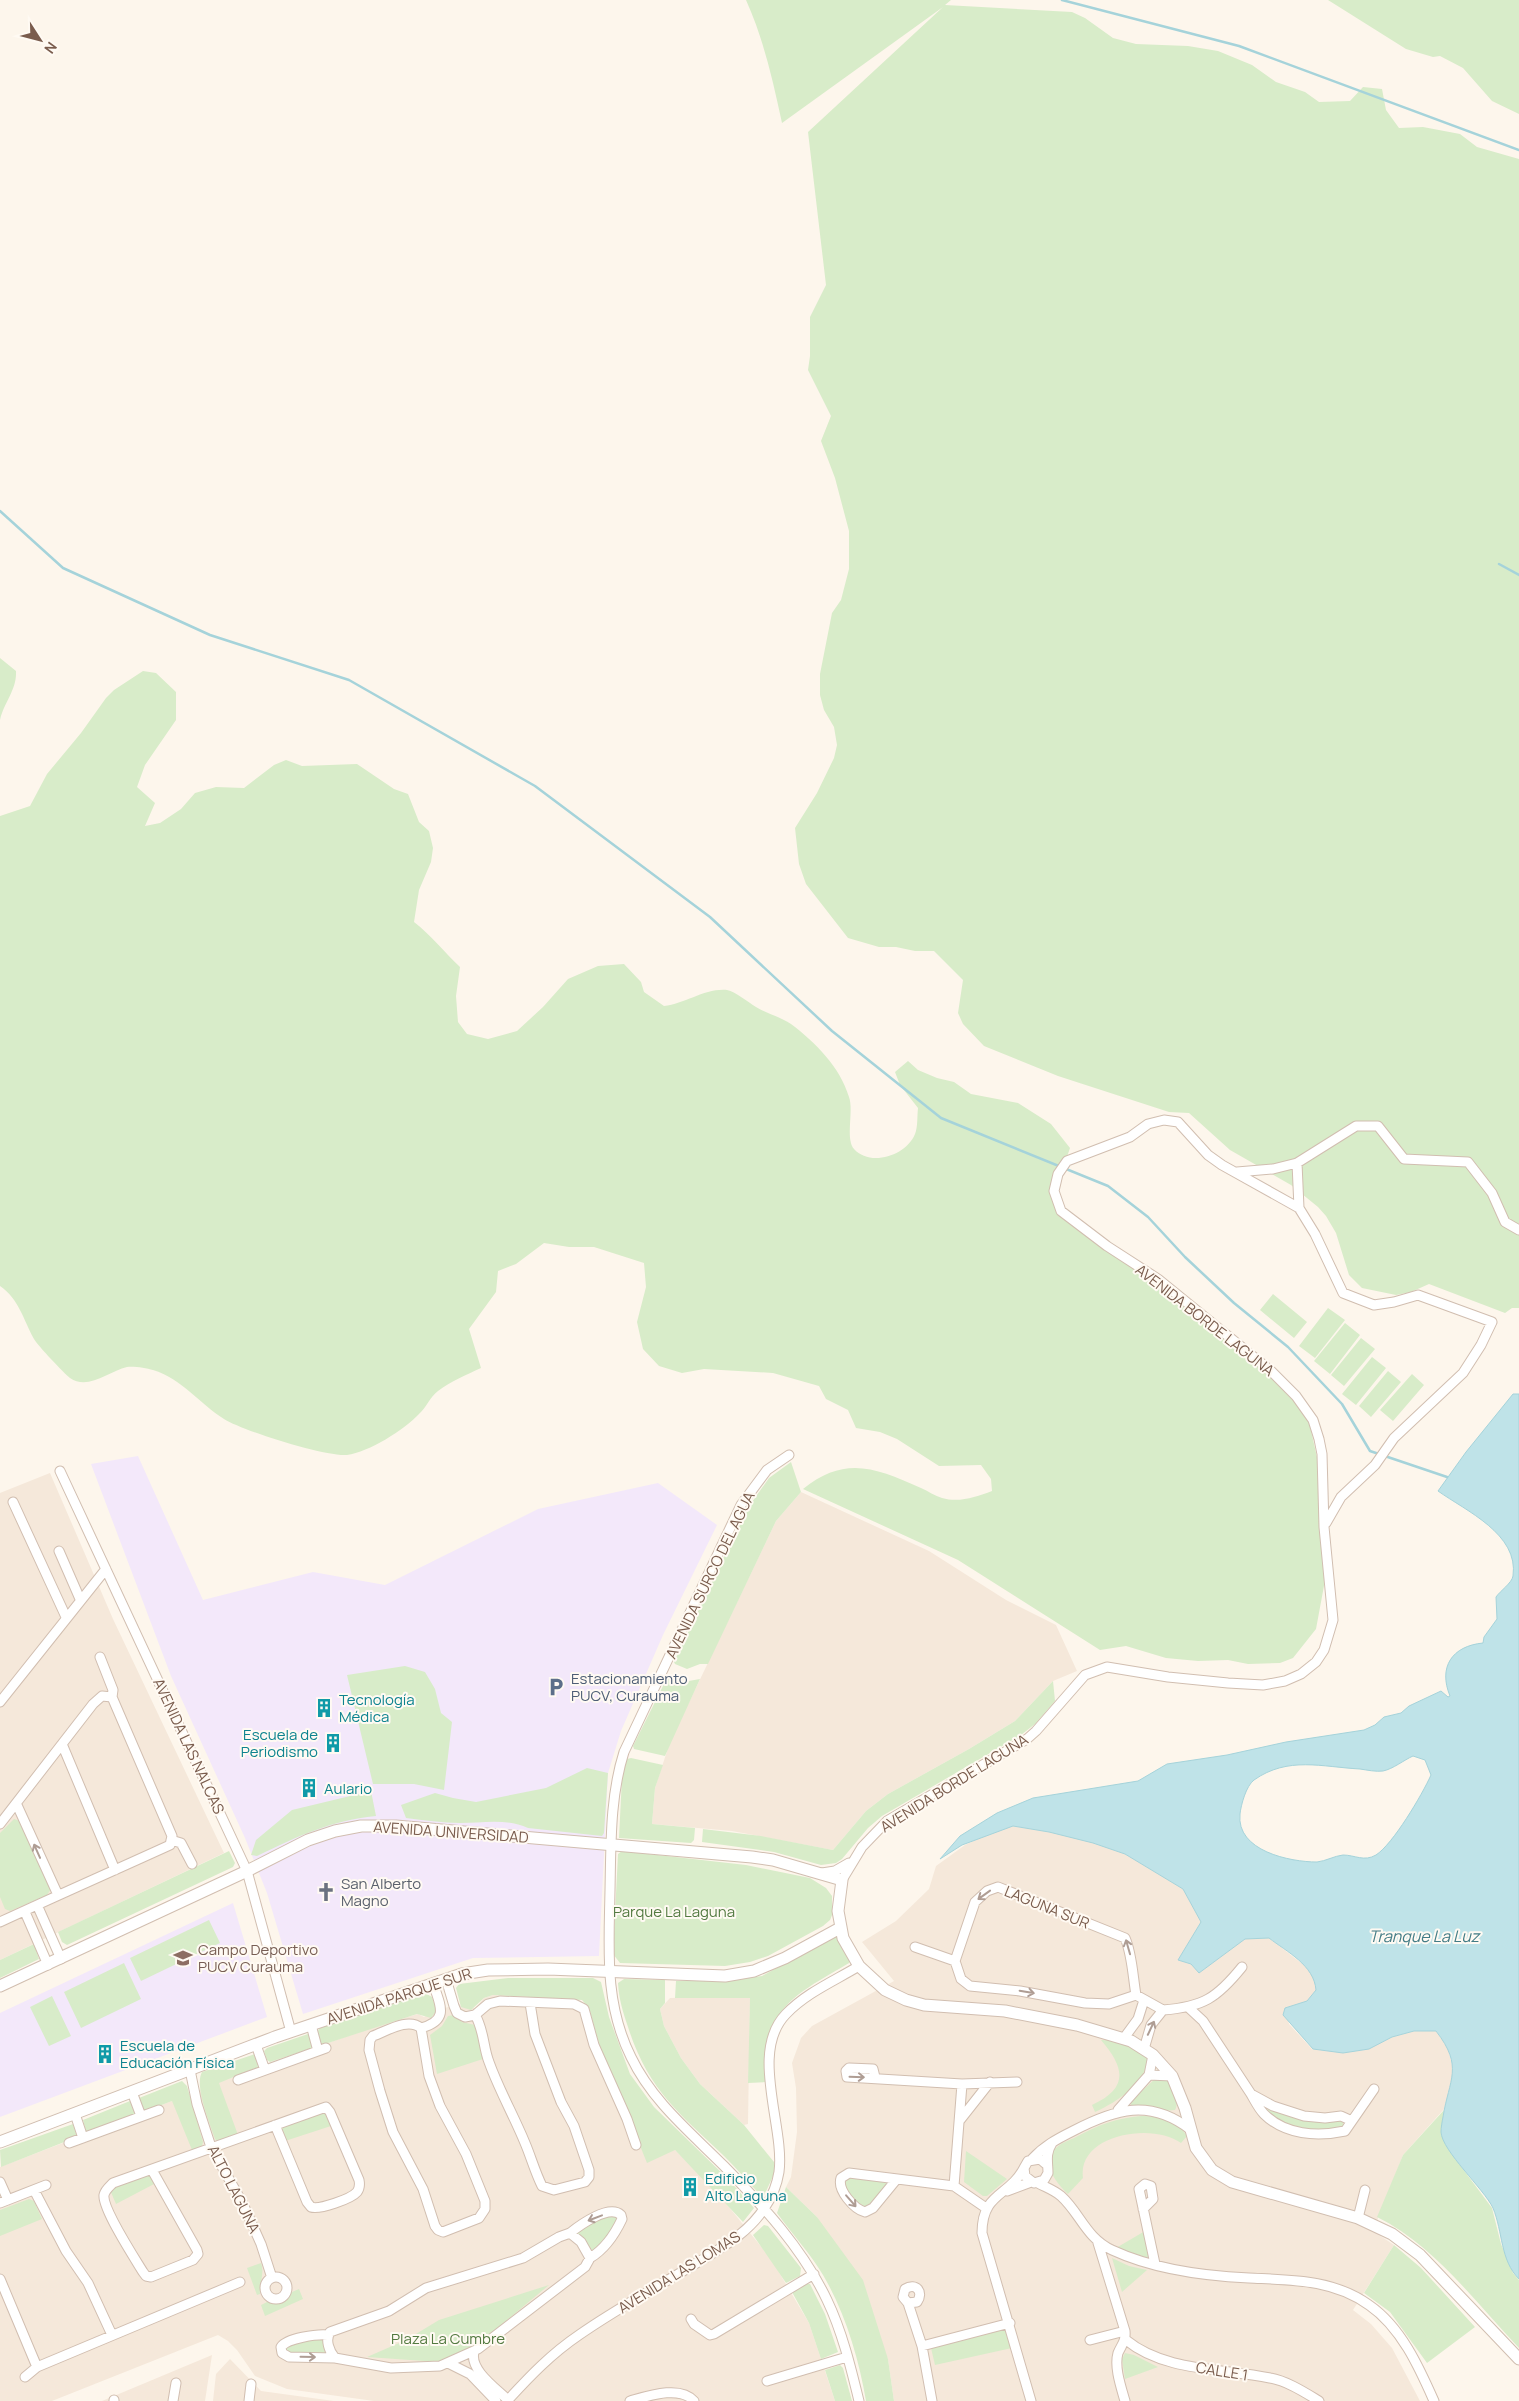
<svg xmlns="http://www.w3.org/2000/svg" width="1519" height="2401" viewBox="0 0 1519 2401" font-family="Manrope,sans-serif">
<rect width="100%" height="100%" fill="#fdf6ec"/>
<path fill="#f5e8da" d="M50,1473L113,1619L224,1853L0,1960V1493Z
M801,1492L929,1551L1006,1600L1056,1625L1077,1671L1053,1681L1015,1721L969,1749L888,1794L866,1811L833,1850L732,1831L652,1824L655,1788L670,1742L776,1521Z
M1013,1826L1049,1832L1091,1842L1125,1854L1183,1889L1201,1922L1178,1960L1191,1964L1199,1973L1245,1939L1269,1938L1305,1966L1315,1978L1316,1990L1307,2001L1285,2008L1289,2024L1312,2049L1343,2053L1369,2049L1392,2037L1414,2031H1436L1447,2045L1454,2073L1444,2109L1403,2155L1373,2231L1394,2245L1353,2310L1371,2324L1392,2348L1420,2401H894L888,2359L817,2217L786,2187L791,2177L797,2132L796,2088L792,2063L801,2038L812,2026L894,1981L862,1942L896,1921L929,1889L936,1866L965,1845L986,1835Z
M493,1995L578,1999L587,2005L599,2044L615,2081L674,2149L720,2196L771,2259L809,2323L835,2401H374L287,2389L255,2376L237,2350L228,2341L218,2335L52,2401H0V2167L68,2141L70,2147L161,2113L159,2106L235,2076L237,2083L330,2049L328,2043L379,2025L418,2014L424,2017L437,2010L460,2004L461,2007L475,2008L484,1998Z
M704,1997L750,1998L748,2124L744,2125L700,2084L681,2058L664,2026L660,2009L670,1998Z
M212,2355L205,2401H102Z
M230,2359L261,2391L334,2401H213L216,2374Z"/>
<path fill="#f3e8fa" d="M138,1456L203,1600L313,1572L385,1585L538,1509L658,1483L717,1525L663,1635L621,1731L608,1773L599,1956L473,1958L303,2014L267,1893L245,1838L171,1676L91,1464Z
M233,1903L267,2017L0,2117V2013Z"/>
<path fill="#d8ecc9" d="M746,0H951L945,5L1072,12L1085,18L1113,38L1136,44L1188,46L1218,51L1252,65L1276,82L1305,92L1319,102L1350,101L1363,87L1382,89L1386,110L1399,128L1423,127L1460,134L1477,147L1519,159V1308H1512L1505,1313L1429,1284L1411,1292L1396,1295L1362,1288L1349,1275L1336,1233L1326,1216L1318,1207L1291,1185L1230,1150L1189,1113L1169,1112L1058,1076L984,1046L963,1024L958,1013L963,980L934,951H915L896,947H879L848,938L806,884L799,864L795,828L817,793L834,758L837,745L834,727L824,710L820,695V674L832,613L841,600L849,569V531L835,478L821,441L831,416L808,370L810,356V317L826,285L808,132L943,7L782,123C773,81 764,40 746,0Z
M1328,0H1519V114L1492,101L1463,68L1440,56L1433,57L1406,49Z
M0,658L16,671C17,690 4,702 0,720Z
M143,671L156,673L176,692V720L145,765L137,787L155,803L145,826L160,823L181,809L195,793L216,787L244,788L274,765L286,760L302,766L357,764L394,789L408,794L419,822L429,831L433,848L431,862L419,890L414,922C431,935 444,952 460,967L456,996L458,1022L467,1034L488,1039L517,1031L543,1007L568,979L598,966L624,964L641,982L644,992L664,1006C685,1004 705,988 727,990C736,992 748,1002 756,1007C767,1014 781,1017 791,1024C816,1043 840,1067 849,1097C854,1111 845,1139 854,1149C870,1167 906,1156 915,1134C918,1127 917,1116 918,1108L900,1085L895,1072L908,1061L918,1070L937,1078L954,1082L971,1094L1018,1103L1051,1124L1070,1148L1059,1180V1205L1181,1300L1207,1325L1267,1369L1307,1413L1319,1466L1326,1575L1316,1629L1293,1658L1280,1663L1248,1664L1228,1660L1198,1661L1166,1658L1126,1646L1100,1650L958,1560L803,1489C845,1455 876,1468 921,1488C928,1491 935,1496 942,1498C959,1503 976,1497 992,1491L991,1479L981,1465L939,1466L897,1439L880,1432L856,1428L848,1410L826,1399L819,1386L773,1373L704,1369L682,1373L659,1366L643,1349L637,1322L646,1287L644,1263L594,1247H569L544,1243L516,1264L498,1271L496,1292L469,1329L481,1368C466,1375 451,1381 438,1391C430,1397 426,1408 419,1414C404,1430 369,1452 347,1455C326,1457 243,1431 224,1419C200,1404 182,1379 153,1370C146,1368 134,1366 127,1367C109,1371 88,1391 70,1378C64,1373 38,1346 34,1339C23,1319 19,1299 0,1286V816L30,806L47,774L81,733L106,698L114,690Z
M1273,1294L1307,1322L1294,1338L1260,1310Z
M1328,1308L1345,1320L1315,1358L1299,1346Z
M1345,1323L1360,1335L1330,1374L1314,1361Z
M1361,1338L1375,1349L1344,1386L1331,1375Z
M1372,1357L1386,1368L1356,1405L1342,1394Z
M1388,1371L1401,1382L1371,1417L1359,1406Z
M1412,1374L1424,1385L1393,1421L1380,1410Z
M791,1462L801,1492L776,1521L708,1664H700L687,1669L675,1664L674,1662L745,1512L769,1478Z
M405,1666L425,1672L435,1689L441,1713L452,1722L444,1790L414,1784H373L347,1675Z
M669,1677L683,1682L700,1679L665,1756L634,1749L633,1746L667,1678Z
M1053,1681L1055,1701L1035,1724L1021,1735L882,1816L868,1828L842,1859L836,1863L821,1865L774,1852L702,1842L703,1829L761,1836L833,1850L866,1811L888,1794L969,1749L1015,1721Z
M631,1758L663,1765L655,1788L652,1824L695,1828L694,1840L691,1843L619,1838L622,1777L627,1759Z
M587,1768L608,1773L604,1833L602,1836L528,1828C507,1818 482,1823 460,1823C442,1823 424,1820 406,1818L401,1805L435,1793L453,1798L476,1802L546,1788Z
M371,1791L376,1816C329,1821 299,1836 257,1856L251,1855L256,1840L292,1810Z
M14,1819L20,1821L51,1889L47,1895L10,1911L5,1909L0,1897V1833Z
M229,1851L235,1863L233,1867L67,1945L62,1942L58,1932Z
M622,1851L746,1865L810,1878L826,1888L832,1896V1915L830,1920L823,1926L768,1956L750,1962L725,1966L620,1963L613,1954L618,1854Z
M209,1920L220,1943L141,1981L130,1958Z
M837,1935L851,1959L849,1963C828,1976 786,1996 777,2020C771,2035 770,2065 767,2082L748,2083L750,1998H675L676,1981H726L762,1976Z
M34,1944L39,1959L0,1978V1960Z
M124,1963L141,1999L81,2028L64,1992Z
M508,1978H593L601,1982L609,2017L630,2074L654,2107L729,2180L754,2208L743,2222L675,2150L647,2163L599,2044L589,2008L582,2000L493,1995L484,1998L471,2010L461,2007L456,1988L459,1984Z
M624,1979L665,1980V2003L660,2009L664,2026L681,2058L700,2084L744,2125L774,2162V2174L763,2198C750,2184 738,2170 724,2156C679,2113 648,2090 628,2027C623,2012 619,2000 618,1983Z
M425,1993L432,1997L437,2010L431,2018L417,2014L322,2045L317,2032L320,2028Z
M52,1996L71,2036L49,2046L30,2007Z
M454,2015L462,2022L475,2025L483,2059L437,2074L430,2035L442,2026L448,2016Z
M308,2034L310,2036L312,2048L270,2062L267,2060L264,2051L267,2048Z
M1101,2040C1120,2040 1136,2048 1150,2060C1140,2086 1119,2101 1095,2112L1092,2105C1129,2088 1125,2068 1101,2040Z
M255,2054L258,2067L219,2083L238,2135L218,2142L215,2139C210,2124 194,2086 202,2072Z
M1156,2078C1159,2078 1162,2078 1165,2079C1173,2083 1180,2103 1175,2110L1164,2111L1131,2105V2101Z
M182,2081L187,2086L203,2142L202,2146L192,2150L172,2101L146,2111L141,2106L139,2098Z
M130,2101L136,2113L134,2115L86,2132L83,2120Z
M1269,2107L1339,2120L1342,2121L1344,2125L1341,2128C1310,2131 1292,2131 1266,2111Z
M1444,2110L1441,2134L1454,2157L1492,2208L1501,2244L1513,2273L1519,2280V2348C1476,2303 1434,2245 1377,2217L1403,2155Z
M324,2113L328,2115L331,2126L285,2141L281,2130L284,2126Z
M1141,2116C1158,2116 1178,2120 1187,2136L1181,2143C1153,2122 1077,2134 1083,2178L1068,2194C1056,2183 1040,2163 1056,2148C1061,2143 1070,2140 1076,2137C1098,2125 1117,2118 1141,2116Z
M73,2124L77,2137L1,2167L0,2150Z
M966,2151L1007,2179L987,2196H983L964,2182Z
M150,2174L156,2183L116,2204L110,2190L115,2186Z
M847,2177L887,2182L888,2183L868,2208C858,2206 844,2193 842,2182Z
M786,2187L817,2217L863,2280L888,2359L894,2401H866C859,2359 845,2312 823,2275C810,2253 792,2234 777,2213Z
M29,2199L34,2201L42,2219L0,2236V2210Z
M610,2215L619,2218L600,2249L591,2255L585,2240L576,2233L592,2221Z
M764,2225L768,2226L801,2268L800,2276L786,2283L753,2235Z
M1145,2231L1152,2259L1116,2248Z
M1394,2245L1421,2268L1475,2327L1427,2363L1390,2312L1364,2293Z
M1112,2258L1129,2266L1147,2270L1122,2292Z
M261,2263C265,2274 259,2283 260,2294L257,2295L247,2268Z
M807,2284H810L825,2314L838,2352L821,2359L809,2323L792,2292Z
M549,2285L476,2346L439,2362L367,2357L406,2340L439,2320Z
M299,2289L303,2299L265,2316L261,2305L267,2302H281L292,2292Z
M1007,2329L1012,2348L935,2365L931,2348Z
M324,2337L325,2355H286L285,2345Z
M1125,2353L1134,2355L1158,2367L1125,2379L1122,2359Z
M840,2365L843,2368L852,2401H835L825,2370Z"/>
<path fill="#bfe3e8" stroke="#a5d3da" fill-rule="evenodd" d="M1513,1394H1519V2279C1500,2260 1503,2232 1493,2208C1484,2189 1442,2151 1441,2132C1441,2128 1442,2122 1443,2117C1449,2079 1464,2067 1436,2031H1414L1392,2037L1369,2049L1343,2053L1313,2049L1283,2015L1285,2008L1307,2001L1316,1990C1314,1965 1287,1952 1269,1938L1245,1939L1199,1973L1191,1964L1178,1960L1201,1922L1183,1889L1125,1854L1093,1843L1049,1832L1013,1826L962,1845L940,1859L960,1836L997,1813L1033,1798L1138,1781L1167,1764L1227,1755L1286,1742L1364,1730L1375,1725L1384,1717L1401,1713L1409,1706L1441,1691L1448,1697L1450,1696C1438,1667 1452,1646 1483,1643L1484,1637L1497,1619L1496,1597C1500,1591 1512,1583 1513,1576C1519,1534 1466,1511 1438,1491L1466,1452ZM1413,1756L1425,1760L1431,1775C1422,1795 1393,1844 1376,1855C1364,1862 1355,1855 1343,1855C1334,1856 1326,1861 1317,1862C1290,1862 1236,1851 1240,1814C1241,1805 1246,1786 1254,1780C1288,1756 1322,1767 1360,1769C1367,1770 1376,1772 1383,1771C1393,1769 1404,1760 1413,1756Z"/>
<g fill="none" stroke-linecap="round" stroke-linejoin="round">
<path stroke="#a5d3da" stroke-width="2.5" d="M1062,0L1239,46L1519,150
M0,511L63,568L210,635L349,680L535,786L710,917L832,1031L941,1118L1108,1186L1148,1217L1185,1257L1234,1303L1288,1347L1342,1404L1370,1451L1447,1477
M1499,564L1519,575"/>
<g stroke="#d1beb0" stroke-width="11">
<path id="minor" d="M1297,1163L1299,1208L1315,1234L1343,1293L1374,1305L1394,1302L1418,1295L1492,1322L1481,1345L1463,1373L1394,1438L1375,1465L1341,1497L1326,1523
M1237,1172L1273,1169L1297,1163L1356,1126H1378L1404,1159L1468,1162L1492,1193L1505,1222L1519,1230
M789,1455L767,1470L741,1505L624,1752C610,1796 611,1844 610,1890C609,1948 604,2003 631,2057C652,2101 690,2132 724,2166C763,2206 803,2249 827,2300C842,2331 851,2368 859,2401
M60,1471L247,1871L291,2032
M13,1502L66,1617
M59,1551L80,1599
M0,1702L106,1569
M62,1744L115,1870
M17,1805L58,1895
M0,1824L93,1704L102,1696L112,1697
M171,1840L181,1843L192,1864
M822,1873L835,1871L849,1863
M842,1880L862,1847L887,1821L1027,1739L1036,1731L1085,1675L1107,1667L1168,1677L1228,1683L1263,1685L1285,1681L1301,1674L1316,1662L1324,1650L1333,1620L1324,1527L1322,1454L1319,1439L1313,1420L1296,1396L1271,1371L1158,1279L1107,1246L1061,1211L1054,1191L1058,1174L1067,1161L1130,1137L1148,1124L1164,1120L1178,1122L1208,1155L1222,1165L1299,1208
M38,1907L61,1959
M25,1912L48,1965
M0,1922C56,1896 113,1871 170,1845L172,1836L112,1697L113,1690L100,1657
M915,1947L955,1961
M446,1979L454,2006L457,2013L465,2017L475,2015L488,2004L500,2001L574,2004L584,2009L594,2045L627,2119L636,2145
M1136,1995L1109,2004L1085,2003L1020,1991L970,1986L961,1979L955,1961L975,1902L987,1891L998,1887L1125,1938C1132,1953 1133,1978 1136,1995L1163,2010
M1189,2008L1203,2021L1251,2094L1273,2106L1304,2116L1325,2118L1341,2116L1352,2121
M1163,2010C1203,2007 1217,1998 1242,1967
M475,2015C484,2029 483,2047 489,2062C499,2090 514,2116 525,2143C531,2157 535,2172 542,2186L554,2190L585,2182L589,2177V2170L574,2126L561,2102L535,2034L530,2003
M311,2025L318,2051
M421,2028L429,2076L440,2106L466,2154L485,2201V2209L479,2218L443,2232L438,2230L435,2226L423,2189L393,2132L380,2091L369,2050L370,2040L373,2036C387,2031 408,2017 421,2028C450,2020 440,2005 433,1983
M1124,2038L1138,2019L1144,2000
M256,2045L265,2070
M1144,2049L1151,2025L1163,2010
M190,2070L197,2104L211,2147L243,2204L261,2244L272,2278
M1149,2075L1172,2076
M875,2077L873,2069L849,2068L846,2071L847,2077L962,2084L1017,2082
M238,2080L326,2048
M132,2092L141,2116
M1251,2094C1255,2101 1259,2109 1264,2114C1285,2135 1317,2137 1345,2131L1374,2089
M1118,2110L1149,2075L1153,2055
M75,2114L83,2138
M960,2120L990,2082
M69,2143L159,2110
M1032,2159C1044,2146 1057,2139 1073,2131C1115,2109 1150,2098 1191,2130
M1046,2164L1040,2159L1028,2161L1024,2168L1025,2176L1034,2183L1044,2180L1048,2173C1048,2162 1045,2154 1052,2143
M1024,2168C1009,2197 982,2192 982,2233L1031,2401
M152,2170L197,2250L198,2254L193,2260L151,2277L146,2276L143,2272C135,2259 102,2208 104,2195C105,2190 109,2187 113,2183L326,2107L330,2112L359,2180C360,2185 360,2188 357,2192C351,2199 319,2210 311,2207L307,2202L275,2125
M896,2180L873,2208L865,2212C854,2209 837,2190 841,2178L849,2173L954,2186L986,2208
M0,2182L8,2200
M1038,2183C1045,2187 1054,2190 1061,2196C1080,2213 1086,2238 1112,2250C1153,2269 1204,2276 1249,2278C1291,2280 1333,2279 1369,2305C1401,2327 1419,2367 1434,2401
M954,2186L962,2084
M34,2190L66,2251L88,2283L112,2335
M1007,2191L1031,2182
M0,2203L46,2185
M1143,2209L1153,2199L1151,2186L1145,2184L1139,2189L1155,2264
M1358,2218L1365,2190
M570,2233L581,2242L590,2258L585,2267L478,2349L440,2366L391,2368L335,2358C329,2351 325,2340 330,2332L389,2311L426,2288L523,2258L559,2237Z
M570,2233C580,2225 609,2204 621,2215L622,2219C615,2234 605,2249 590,2258
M1098,2243L1125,2331C1126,2341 1122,2344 1118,2353C1114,2367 1121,2387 1125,2401
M265 2288a11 11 0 1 1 22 0a11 11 0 1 1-22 0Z
M0,2279L37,2367
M908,2303L917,2302C924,2292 916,2282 905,2289L903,2297L908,2303L922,2346L932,2401
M691,2319L694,2324L710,2335L714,2334L814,2274
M328,2335C317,2334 287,2338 281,2347L282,2353L289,2357L335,2358
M1090,2340L1125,2331
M1126,2340C1165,2372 1223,2368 1270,2378C1287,2381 1304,2392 1319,2401
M922,2346L1010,2323
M474,2352C469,2370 497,2389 509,2401
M448,2363L470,2374L496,2401
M25,2377L37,2367L240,2282
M767,2381L847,2357
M114,2401V2400
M173,2401L176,2383
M249,2401L251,2384
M507,2401C530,2376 551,2354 579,2335C616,2309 657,2287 695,2264C721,2248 749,2233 765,2207C772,2197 777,2184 779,2172C785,2126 749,2052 786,2014C806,1993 834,1981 859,1966
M630,2401C648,2396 680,2385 694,2401"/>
</g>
<g stroke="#d1beb0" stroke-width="13">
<path id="tertiary" d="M0,1986L247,1871L308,1840L335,1831L361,1826H396L752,1857L773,1860L842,1880L838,1911L843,1938L859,1966L885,1990L906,2000L924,2005L1005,2011L1077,2025L1131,2041L1153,2055L1172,2076L1185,2108L1196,2148L1212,2170L1232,2182L1358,2218L1392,2234L1420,2255L1519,2359
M0,2142L275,2037L462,1974L488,1970L548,1969L725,1976L754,1971L785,1958L840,1928"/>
</g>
<use href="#minor" stroke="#fff" stroke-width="9"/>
<use href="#tertiary" stroke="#fff" stroke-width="11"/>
</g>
<defs><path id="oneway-shaft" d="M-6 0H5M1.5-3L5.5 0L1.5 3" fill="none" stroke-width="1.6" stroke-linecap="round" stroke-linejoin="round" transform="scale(1.25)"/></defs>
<g stroke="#af9d94">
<use href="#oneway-shaft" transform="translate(37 1851) rotate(-114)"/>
<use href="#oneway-shaft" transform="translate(984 1895) rotate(144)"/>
<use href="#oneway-shaft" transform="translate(1128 1947) rotate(-106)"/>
<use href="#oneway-shaft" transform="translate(1027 1992) rotate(10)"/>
<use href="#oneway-shaft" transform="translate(1151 2028) rotate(-65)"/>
<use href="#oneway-shaft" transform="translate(857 2077) rotate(2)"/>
<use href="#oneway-shaft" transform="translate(851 2201) rotate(49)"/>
<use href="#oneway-shaft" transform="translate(595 2218) rotate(159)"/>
<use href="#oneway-shaft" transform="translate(308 2357) rotate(1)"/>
</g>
<defs>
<g id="parking-bare" transform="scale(1.5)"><path d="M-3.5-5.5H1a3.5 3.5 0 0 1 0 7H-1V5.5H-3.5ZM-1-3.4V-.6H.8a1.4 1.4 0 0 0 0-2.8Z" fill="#5c6f8a" stroke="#fffaf3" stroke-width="2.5" paint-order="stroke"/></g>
<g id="building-bare" transform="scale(1.5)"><path d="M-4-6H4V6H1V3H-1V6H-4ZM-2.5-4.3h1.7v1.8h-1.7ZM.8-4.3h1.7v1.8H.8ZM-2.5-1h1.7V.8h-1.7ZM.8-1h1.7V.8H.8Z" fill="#0f9aa8" stroke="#fffaf3" stroke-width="2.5" paint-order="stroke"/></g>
<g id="church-bare" transform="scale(1.5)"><path d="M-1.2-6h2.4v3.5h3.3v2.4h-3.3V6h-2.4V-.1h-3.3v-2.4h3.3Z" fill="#6b7280" stroke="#fffaf3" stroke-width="2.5" paint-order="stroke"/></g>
<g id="university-bare" transform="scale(1.5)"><path d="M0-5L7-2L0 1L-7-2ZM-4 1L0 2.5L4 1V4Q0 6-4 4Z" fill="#8d6e63" stroke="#fffaf3" stroke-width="2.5" paint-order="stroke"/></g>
</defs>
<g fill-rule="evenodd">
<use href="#parking-bare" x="556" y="1687"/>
<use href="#building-bare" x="324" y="1708"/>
<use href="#building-bare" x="333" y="1743"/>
<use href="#building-bare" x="309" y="1788"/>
<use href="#church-bare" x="326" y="1892"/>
<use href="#university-bare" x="183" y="1958"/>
<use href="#building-bare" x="105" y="2054"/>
<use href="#building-bare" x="690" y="2187"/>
</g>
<g text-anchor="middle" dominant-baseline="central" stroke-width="4" stroke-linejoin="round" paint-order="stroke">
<g font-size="15" fill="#7a5c4d" stroke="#fffaf3">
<text transform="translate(1205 1320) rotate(38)">AVENIDA BORDE LAGUNA</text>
<text transform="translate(710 1575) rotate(-64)">AVENIDA SURCO DEL AGUA</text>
<text transform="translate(189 1746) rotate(65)">AVENIDA LAS NALCAS</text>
<text transform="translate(954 1783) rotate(-32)">AVENIDA BORDE LAGUNA</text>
<text transform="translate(451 1832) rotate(4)">AVENIDA UNIVERSIDAD</text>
<text transform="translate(1047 1907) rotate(22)">LAGUNA SUR</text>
<text transform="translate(399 1996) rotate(-18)">AVENIDA PARQUE SUR</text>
<text transform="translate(234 2189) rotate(63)">ALTO LAGUNA</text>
<text transform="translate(679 2272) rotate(-32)">AVENIDA LAS LOMAS</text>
<text transform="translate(1222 2371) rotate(9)">CALLE 1</text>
</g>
<g font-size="15" fill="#4e5e75" stroke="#fffaf3" text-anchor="start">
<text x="571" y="1678">Estacionamiento<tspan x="571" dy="17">PUCV, Curauma</tspan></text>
</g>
<g font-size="15" fill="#0d838f" stroke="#fffaf3" text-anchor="start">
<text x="339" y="1699">Tecnología<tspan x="339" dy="17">Médica</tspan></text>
<text x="318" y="1734" text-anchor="end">Escuela de<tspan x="318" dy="17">Periodismo</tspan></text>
<text x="324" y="1788">Aulario</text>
<text x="120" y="2045">Escuela de<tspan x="120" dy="17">Educación Física</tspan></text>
<text x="705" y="2178">Edificio<tspan x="705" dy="17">Alto Laguna</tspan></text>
</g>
<g font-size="15" fill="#5b616d" stroke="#fffaf3" text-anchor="start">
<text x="341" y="1883">San Alberto<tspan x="341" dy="17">Magno</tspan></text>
</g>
<g font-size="15" fill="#537a41" stroke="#fffaf3">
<text x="674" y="1911">Parque La Laguna</text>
<text x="448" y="2338">Plaza La Cumbre</text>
</g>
<g font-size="15" fill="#785e54" stroke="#fffaf3" text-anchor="start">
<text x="198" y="1949">Campo Deportivo<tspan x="198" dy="17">PUCV Curauma</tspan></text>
</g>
<g font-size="16" font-style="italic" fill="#437c86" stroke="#fffaf3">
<text x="1424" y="1936">Tranque La Luz</text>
</g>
</g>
<g transform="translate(40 40) rotate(126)" stroke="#fffaf3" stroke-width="4" paint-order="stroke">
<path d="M0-4L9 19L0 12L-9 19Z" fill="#7a5c4d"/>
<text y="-8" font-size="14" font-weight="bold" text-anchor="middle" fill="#7a5c4d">N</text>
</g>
</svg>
